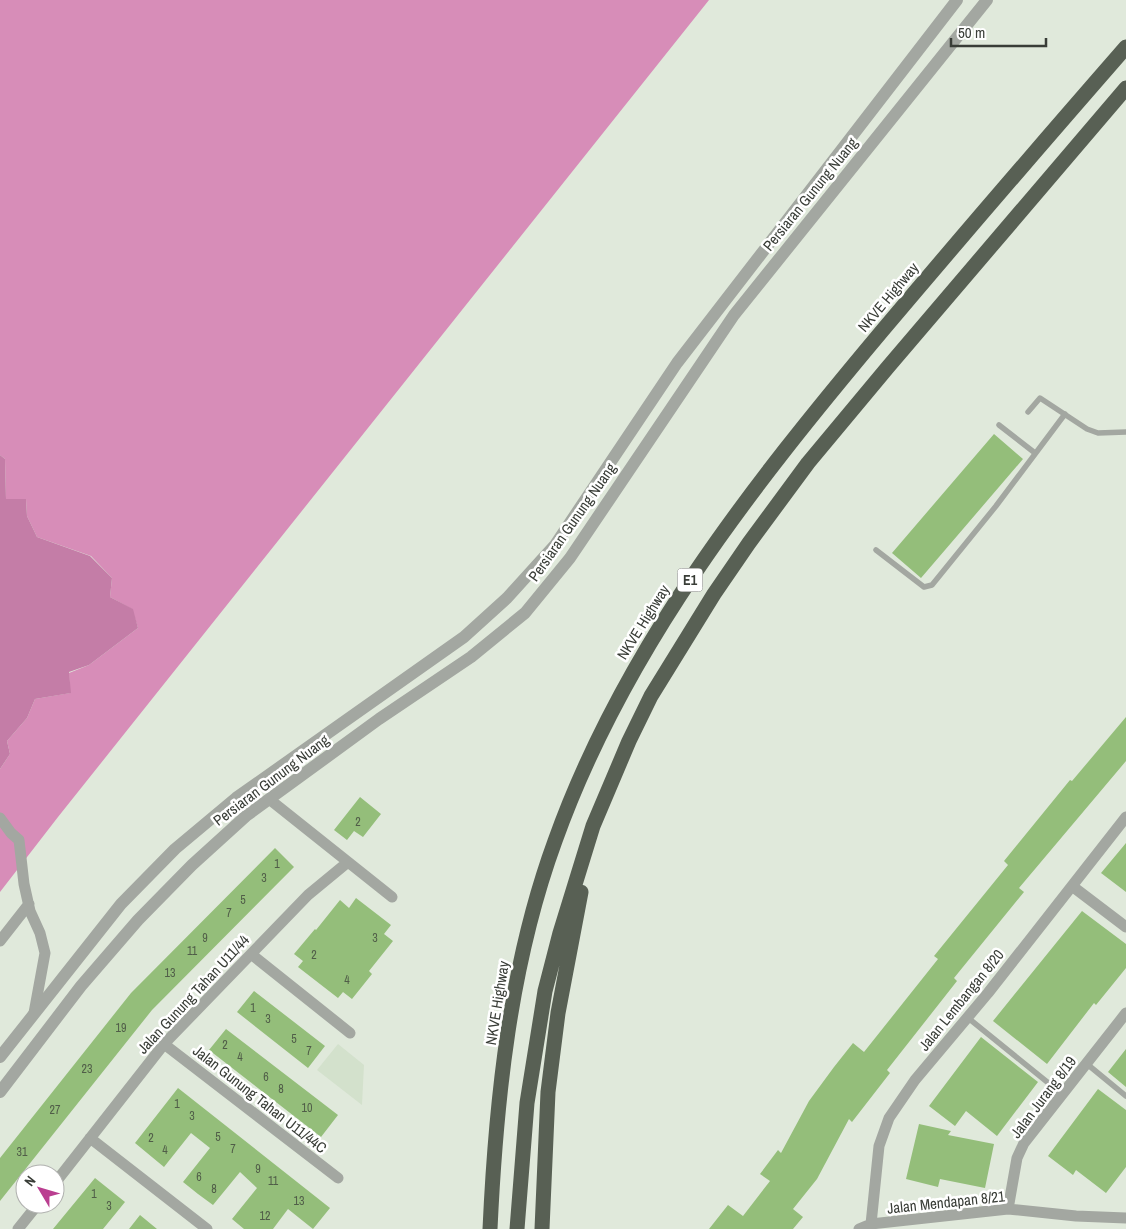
<svg xmlns="http://www.w3.org/2000/svg" width="1126" height="1229" viewBox="0 0 1126 1229" font-family="'Archivo Narrow',sans-serif">
<rect width="100%" height="100%" fill="#e0e9db"/>
<path fill="#d3e1cc" d="M338,1044L364,1065L362,1105L317,1070Z"/>
<path fill="#d78db8" d="M0,0H709L58,817L0,892V769L10,754L7,741L27,718L35,699L70,693L69,673L89,665L138,628L132,609L110,597L112,578L91,556L37,537L27,516L26,499H6L5,459L0,455Z"/>
<path fill="#c47da7" d="M0,455L5,459L6,499H26L27,516L37,537L90,556L112,578L110,597L133,609L138,628L89,665L69,672L71,693L35,699L27,718L7,741L10,754L0,769Z"/>
<path fill="#94be7a" d="M994,434L1023,459L921,578L892,553Z
M1126,717V761L1019,888L1024,892L954,978L957,981L887,1070L890,1073L852,1122L849,1119L817,1179L793,1209L803,1217L793,1229H709L728,1205L743,1216L770,1181L760,1174L778,1150L781,1153L809,1101L834,1067L853,1043L864,1052L938,959L934,956L1008,865L1004,861L1070,780L1072,781Z
M360,797L381,814L363,837L354,831L347,840L334,830Z
M1126,843V892L1101,873Z
M275,848L294,867L152,1010L0,1201V1158L131,993Z
M356,898L391,925L384,934L393,941L369,971L372,974L352,999L343,992L338,998L298,967L303,961L294,954L315,929L316,930L340,900L349,908Z
M1082,911L1126,944V968L1096,1005L1094,1003L1047,1064L993,1021Z
M254,991L325,1046L308,1068L237,1012Z
M226,1029L338,1115L321,1137L209,1050Z
M981,1037L1038,1082L997,1136L966,1111L955,1126L929,1106Z
M1126,1049V1087L1108,1072Z
M178,1088L330,1208L313,1229L288,1209L273,1229H244L232,1219L257,1188L240,1172L213,1205L198,1194L183,1182L210,1148L191,1133L164,1167L135,1143Z
M1098,1089L1126,1110V1167L1106,1193L1076,1170L1073,1175L1048,1156Z
M919,1124L951,1131L948,1135L994,1144L985,1188L940,1179L938,1187L906,1179Z
M95,1178L125,1202L103,1229H53Z
M140,1215L157,1229H129Z"/>
<g fill="none" stroke-linecap="round" stroke-linejoin="round">
<path stroke="#a3a7a1" stroke-width="5.5" d="M1028,412L1040,398L1087,429L1098,433L1126,432
M999,425L1035,453
M876,550L924,587L932,585L996,506L1065,414
M967,1017L1062,1094
M1087,1064L1126,1096"/>
<path stroke="#a3a7a1" stroke-width="11" d="M269,799L392,897
M0,818L11,833L19,840L24,884L30,911L40,933L45,953L34,1013
M1072,886L1126,927
M0,941L29,904
M251,954L350,1033
M164,1044L338,1178
M90,1138L207,1229
M55,1183L164,1044L308,895L348,862
M1008,1209L1017,1158L1024,1143L1126,1013
M871,1224L879,1146L889,1118L915,1080L988,993L1126,817
M18,1229L38,1204
M859,1229L871,1224L1008,1209L1076,1216L1126,1218"/>
<path stroke="#a3a7a1" stroke-width="12" d="M0,1057L121,904L175,849L236,798L464,637L507,598L555,545L677,363L957,0
M0,1092L81,986L138,920L192,865L246,816L379,719L471,657L525,613L570,558L734,315L987,0"/>
<path stroke="#586054" stroke-width="15" d="M490,1229C496,1099 510,964 555,841C624,648 752,486 882,331C963,235 1044,141 1126,47
M517,1229L527,1103L545,991L560,933L593,826L629,741L651,696L714,594L749,543L808,463L888,367L1126,88
M542,1229L548,1092L558,1013L581,892"/>
</g>
<g text-anchor="middle" dominant-baseline="central" stroke-width="5" stroke-linejoin="round" paint-order="stroke">
<g font-size="12" fill="#505d48">
<text x="358" y="822">2</text>
<text x="277" y="864">1</text>
<text x="264" y="878">3</text>
<text x="243" y="900">5</text>
<text x="229" y="913">7</text>
<text x="205" y="938">9</text>
<text x="375" y="938">3</text>
<text x="192" y="951">11</text>
<text x="314" y="955">2</text>
<text x="170" y="973">13</text>
<text x="347" y="980">4</text>
<text x="253" y="1008">1</text>
<text x="268" y="1019">3</text>
<text x="121" y="1028">19</text>
<text x="294" y="1039">5</text>
<text x="225" y="1045">2</text>
<text x="309" y="1051">7</text>
<text x="240" y="1057">4</text>
<text x="87" y="1069">23</text>
<text x="266" y="1077">6</text>
<text x="281" y="1089">8</text>
<text x="177" y="1104">1</text>
<text x="307" y="1108">10</text>
<text x="55" y="1110">27</text>
<text x="192" y="1116">3</text>
<text x="218" y="1137">5</text>
<text x="151" y="1138">2</text>
<text x="233" y="1149">7</text>
<text x="165" y="1150">4</text>
<text x="22" y="1152">31</text>
<text x="258" y="1169">9</text>
<text x="199" y="1177">6</text>
<text x="273" y="1181">11</text>
<text x="214" y="1189">8</text>
<text x="94" y="1194">1</text>
<text x="299" y="1201">13</text>
<text x="109" y="1206">3</text>
<text x="265" y="1216">12</text>
</g>
<rect fill="#fff" stroke="#747773" stroke-width="1" x="677.5" y="568.5" width="25" height="23" rx="4"/>
<g font-size="14" font-weight="bold" fill="#393d37">
<text x="690" y="580">E1</text>
</g>
<g font-size="15" fill="#393d37" stroke="#fff">
<text transform="translate(810 194) rotate(-51)">Persiaran Gunung Nuang</text>
<text transform="translate(888 297) rotate(-50)">NKVE Highway</text>
<text transform="translate(572 522) rotate(-55)">Persiaran Gunung Nuang</text>
<text transform="translate(643 622) rotate(-58)">NKVE Highway</text>
<text transform="translate(271 780) rotate(-37)">Persiaran Gunung Nuang</text>
<text transform="translate(193 994) rotate(-47)">Jalan Gunung Tahan U11/44</text>
<text transform="translate(961 1000) rotate(-51)">Jalan Lembangan 8/20</text>
<text transform="translate(497 1003) rotate(-81)">NKVE Highway</text>
<text transform="translate(1043 1097) rotate(-53)">Jalan Jurang 8/19</text>
<text transform="translate(260 1099) rotate(38)">Jalan Gunung Tahan U11/44C</text>
<text transform="translate(946 1202) rotate(-6)">Jalan Mendapan 8/21</text>
</g>
</g>
<g transform="translate(40 1189) rotate(308)"><circle r="24" fill="#ffffff" stroke="#b0b1af"/>
<path d="M0-4L9 19L0 12L-9 19Z" fill="#ba3e90"/>
<text y="-8" font-size="14" font-weight="bold" text-anchor="middle" fill="#393d37">N</text>
</g>
<path d="M951 38v8h95v-8" fill="none" stroke="#393d37" stroke-width="2.5"/>
<text x="958" y="38" font-size="15" fill="#393d37" stroke="#ffffff" stroke-width="4" paint-order="stroke">50 m</text>
</svg>
